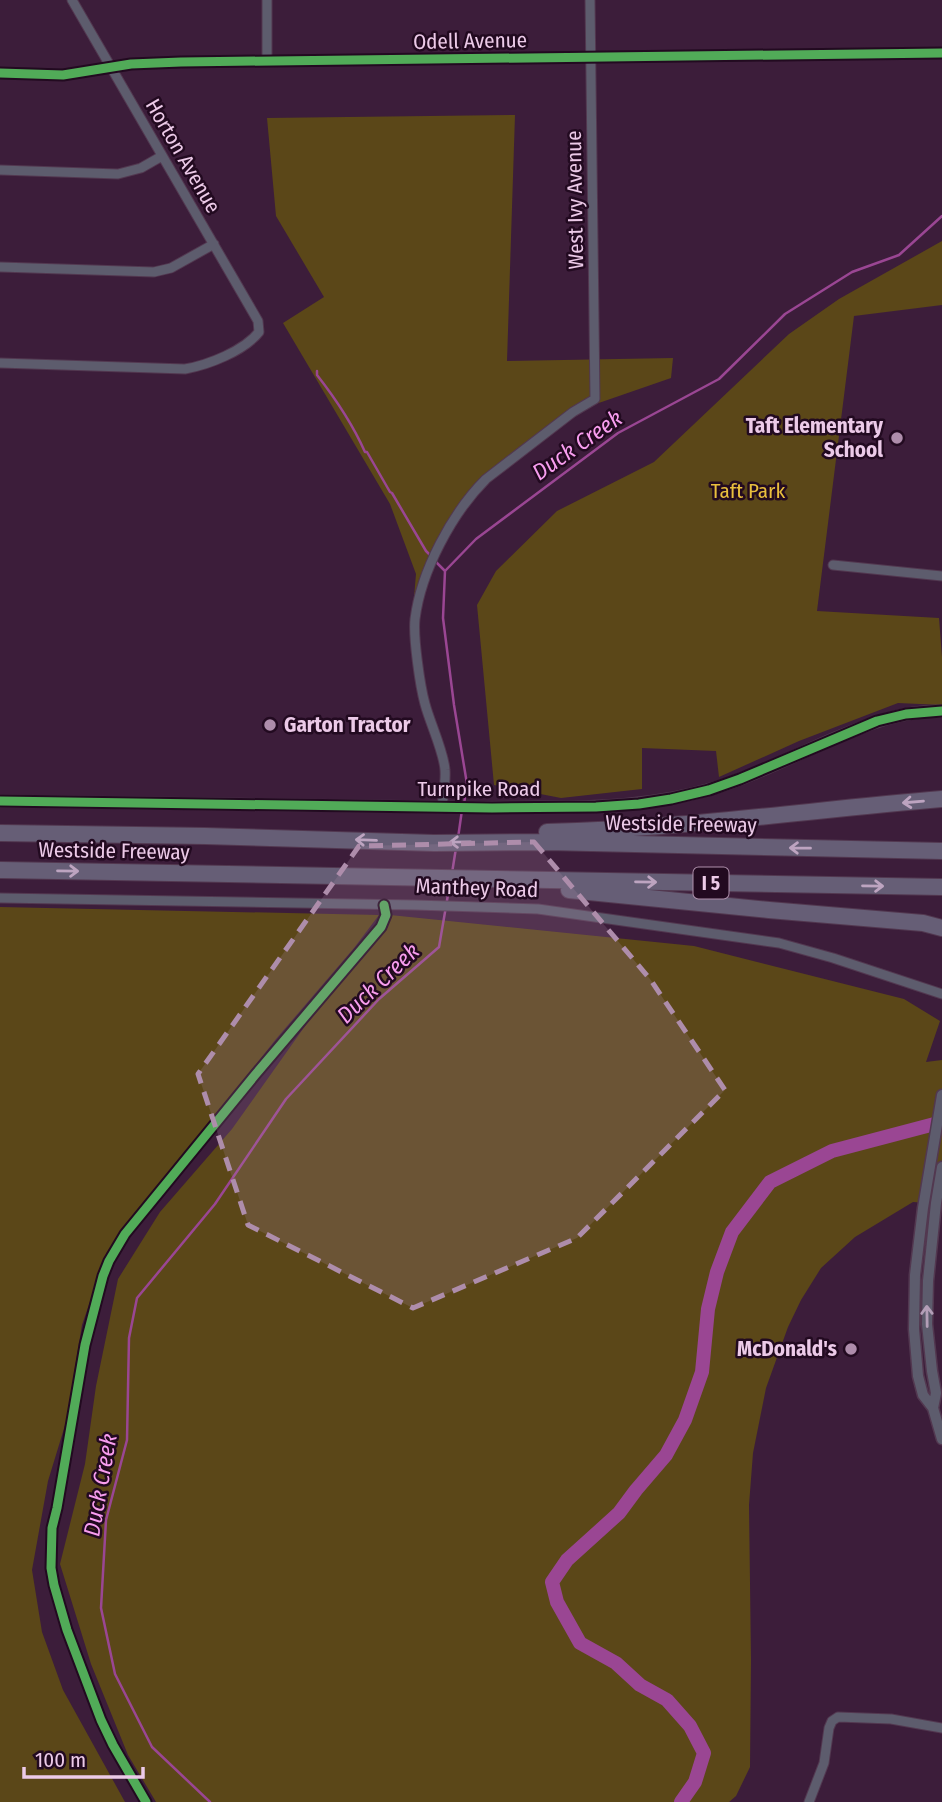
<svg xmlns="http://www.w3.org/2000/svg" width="942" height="1802" viewBox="0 0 942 1802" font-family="'Fira Sans Condensed',sans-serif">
<rect width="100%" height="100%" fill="#3c1d3a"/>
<path fill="#5b4718" d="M515,115L507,361L673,358L671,378L593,405L505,462L458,514L428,579L412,621L416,574L390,504L283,323L324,297L276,216L267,118Z
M942,241V305L854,316L817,611L939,618L942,657V705L898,703L799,741L719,777L716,751L642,748V789L561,798L494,785L477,605L496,571L557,511L654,462L789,334L839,299Z
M0,907L379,915L354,948L276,1039L107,1252L82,1325L66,1422L48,1481L32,1570L42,1632L63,1690L125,1802H0Z
M390,915L694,946L904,999L940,1021L926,1062L942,1060V1204L913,1202L855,1237L821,1268L801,1300L788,1327L766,1388L753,1453L749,1505L751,1660L750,1767L736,1796L729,1802H156L128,1755L91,1664L60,1564L85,1464L96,1386L118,1279L160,1212L232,1129L337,981Z"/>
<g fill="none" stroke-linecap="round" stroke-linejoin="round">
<path stroke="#9a4693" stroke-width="2.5" d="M317,371V375C335,398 353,425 365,452H367L390,492L392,493L426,551L431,556
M435,561L445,571
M464,804L467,784L454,705L443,618L445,571L476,539L618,433L719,379L785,314L852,272L899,255L942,216
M458,838L462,810
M452,873L456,848
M210,1802L152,1747L115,1674L101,1608L106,1520L127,1440L129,1338L137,1298L215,1204L286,1099L379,999L439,947L450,883"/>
<path stroke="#9a4693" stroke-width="14" d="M681,1802L695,1782L704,1753L690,1726L667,1700L640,1685L616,1663L580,1643L557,1602L552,1582L567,1560L619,1513L636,1490L666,1455L685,1420L702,1372L708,1309L717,1272L732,1232L770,1182L832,1151L942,1122"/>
<g stroke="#523850" stroke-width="11">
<path id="minor" d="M267,0V61
M0,73L63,75L131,64L181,62L942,53
M0,170L118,174L141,168L162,156
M0,267L154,272L171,268L214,244
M0,363L185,369C208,365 244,351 259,332L258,321L72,0
M833,565L942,576
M446,807H442C443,795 446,782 445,770C444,752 430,723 425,704C420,686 413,637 415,619C421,571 452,513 486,479L573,412L595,399L590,0
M0,898L415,905L538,909L779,943L833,958L942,994
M146,1802L113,1745L101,1720L67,1630L54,1585L51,1568L52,1528L57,1508L85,1345L103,1276L109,1261L125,1234L255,1075L381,927L386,915L384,905
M809,1802L824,1763L829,1728L832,1721L838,1717L891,1719L942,1728"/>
</g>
<g stroke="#523850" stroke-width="13">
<path id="tertiary" d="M0,801L442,807
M449,807C481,808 512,807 544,807C600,807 654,805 707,790C751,778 793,756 835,738C869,724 904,710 942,711
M942,1095L923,1208L915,1275L914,1329L918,1376L923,1395L933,1408L942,1439
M933,1408L936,1393L932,1371L927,1324L928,1281L936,1203L942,1167"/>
</g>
<g stroke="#523850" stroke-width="18">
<path id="motorway" d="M547,832C679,829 810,810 942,799
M0,833L205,836L434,843L548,842L942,851
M0,870L942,887
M569,890L769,910L923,923L942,928"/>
</g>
<use href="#minor" stroke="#5d5c6d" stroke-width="9"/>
<use href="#tertiary" stroke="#5d5c6d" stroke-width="10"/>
<use href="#motorway" stroke="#665e76" stroke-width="16"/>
<g stroke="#220a20" stroke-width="13">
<path id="cycleway" d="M0,73L63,75L131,64L181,62L942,53
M0,801L492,808L596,807L639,804L671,799L709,790L740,779L877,721L906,714L942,711
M146,1802L113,1745L101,1720L67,1630L54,1585L51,1568L52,1528L57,1508L85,1345L103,1276L109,1261L125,1234L255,1075L381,927L386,915L384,905"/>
</g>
<use href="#cycleway" stroke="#51ab58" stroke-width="9"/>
</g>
<defs><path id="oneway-shaft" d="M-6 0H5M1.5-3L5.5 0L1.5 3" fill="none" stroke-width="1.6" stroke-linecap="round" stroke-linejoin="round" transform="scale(1.75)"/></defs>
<g stroke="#bda4c0">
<use href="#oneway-shaft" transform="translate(913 802) rotate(175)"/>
<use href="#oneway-shaft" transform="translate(366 840) rotate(-178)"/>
<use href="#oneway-shaft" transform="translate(460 842) rotate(179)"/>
<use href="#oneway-shaft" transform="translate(800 848) rotate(-179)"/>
<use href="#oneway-shaft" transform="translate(68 871) rotate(1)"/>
<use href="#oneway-shaft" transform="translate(646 882) rotate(1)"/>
<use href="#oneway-shaft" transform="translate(873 886) rotate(1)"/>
</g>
<use stroke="#b39eb7" href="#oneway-shaft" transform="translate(927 1316) rotate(-91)"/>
<path fill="#ae8dab" fill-opacity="0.2" stroke="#ae8dab" stroke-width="5" stroke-dasharray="14 9" stroke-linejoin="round" d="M534,842L650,979L725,1090L577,1238L413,1308L248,1225L198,1074L359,846Z"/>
<g fill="#ae8dab" stroke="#220a20" stroke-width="2.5">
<circle cx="897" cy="438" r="7"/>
<circle cx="270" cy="725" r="7"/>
<circle cx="851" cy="1349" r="7"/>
</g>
<g text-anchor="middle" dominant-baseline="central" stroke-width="5" stroke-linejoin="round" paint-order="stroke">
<rect fill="#220a20" stroke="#af90ac" stroke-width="2" x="693.5" y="867.5" width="35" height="31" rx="5"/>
<g font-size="19" font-weight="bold" fill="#eccae8">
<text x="711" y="883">I 5</text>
</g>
<g font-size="21" fill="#eccae8" stroke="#220a20">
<text transform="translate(470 41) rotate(-1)">Odell Avenue</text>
<text transform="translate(183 156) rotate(60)">Horton Avenue</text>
<text transform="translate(575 200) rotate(-91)">West Ivy Avenue</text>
<text x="479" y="789">Turnpike Road</text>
<text transform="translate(681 824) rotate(1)">Westside Freeway</text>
<text transform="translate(114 851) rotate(1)">Westside Freeway</text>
<text transform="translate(477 888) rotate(2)">Manthey Road</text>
</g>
<g font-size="21" font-weight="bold" fill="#eccae8" stroke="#220a20" text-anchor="end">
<text x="883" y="426">Taft Elementary<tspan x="883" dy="24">School</tspan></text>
<text x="284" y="725" text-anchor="start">Garton Tractor</text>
<text x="837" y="1349">McDonald's</text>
</g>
<g font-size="21" fill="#e9bf3d" stroke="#220a20">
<text x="748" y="491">Taft Park</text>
</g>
<g font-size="23" font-style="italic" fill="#f89def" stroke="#220a20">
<text transform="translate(577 445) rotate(-35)">Duck Creek</text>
<text transform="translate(378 983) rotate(-44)">Duck Creek</text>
<text transform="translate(100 1485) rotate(-80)">Duck Creek</text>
</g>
</g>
<path d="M24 1767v10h119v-10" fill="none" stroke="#eccae8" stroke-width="3.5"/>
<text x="35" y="1767" font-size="21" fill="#eccae8" stroke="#220a20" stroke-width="5" paint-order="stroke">100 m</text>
</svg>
